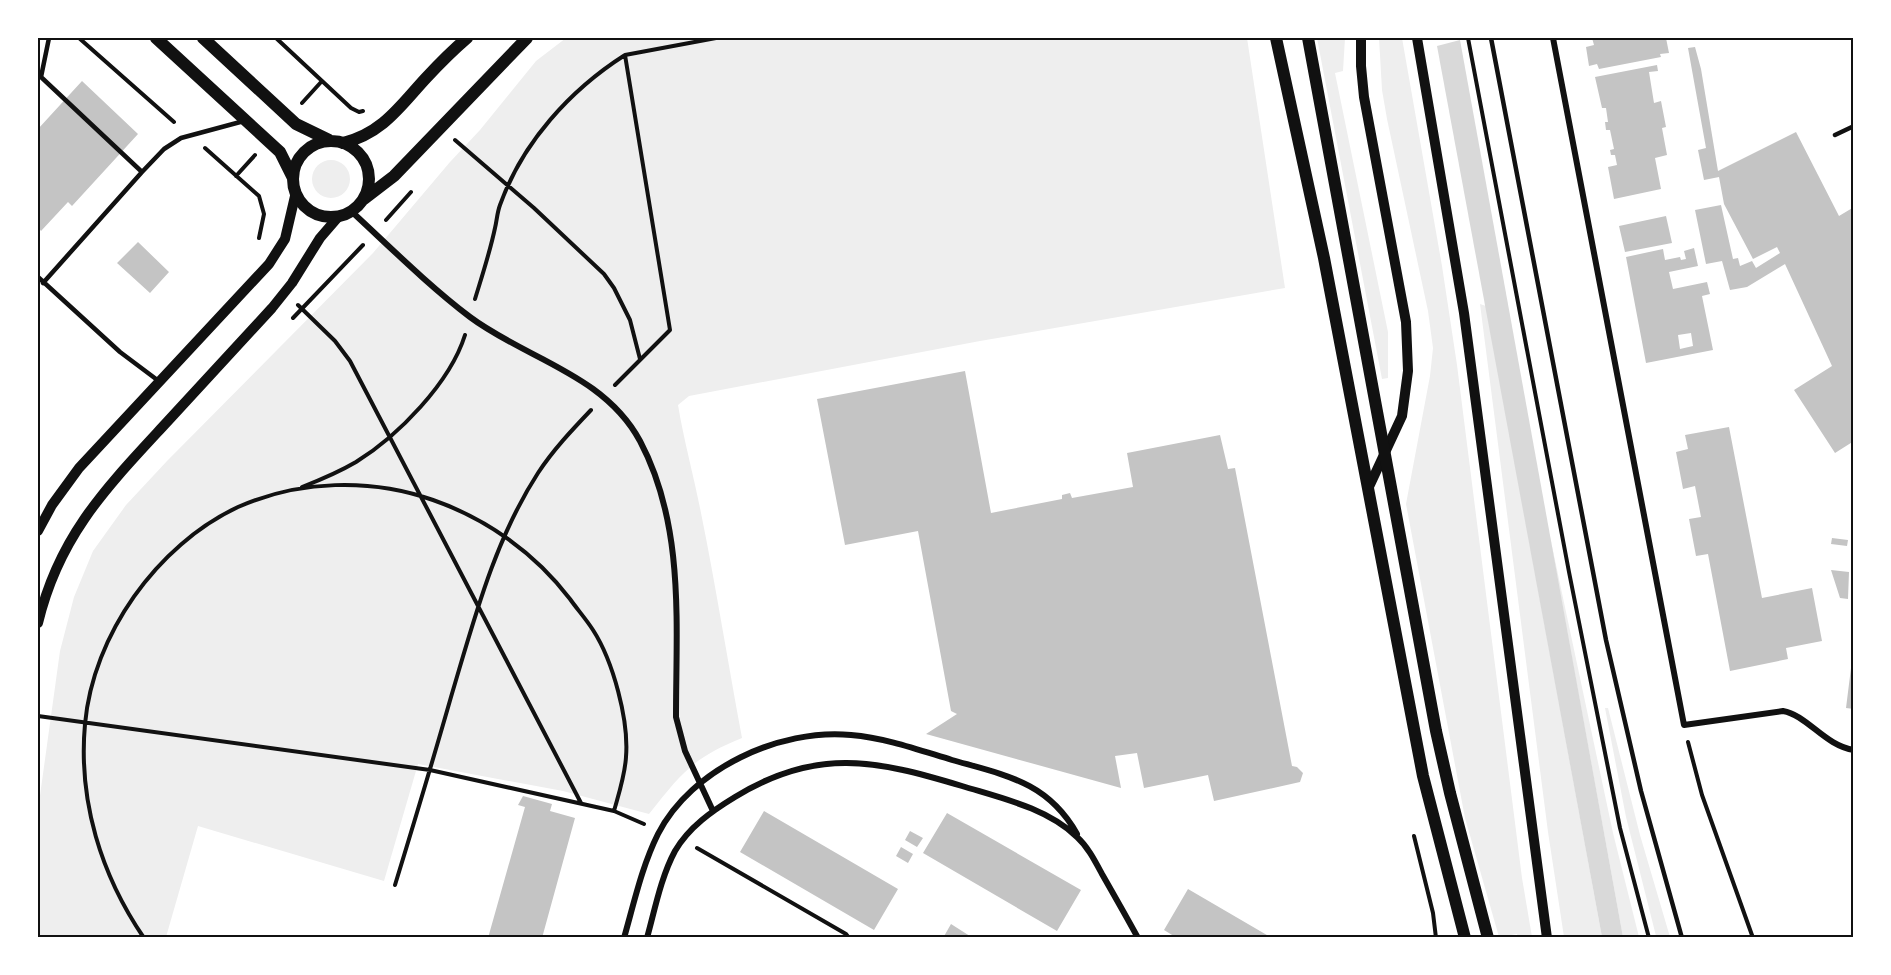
<svg xmlns="http://www.w3.org/2000/svg" width="1891" height="975" viewBox="0 0 1891 975" font-family="'DM Sans',sans-serif">
<rect width="100%" height="100%" fill="#fff"/>
<path fill="#eee" d="M566,38H1247L1285,288L980,341L689,396L678,405C684,441 694,477 701,513C716,587 728,663 742,738C692,758 681,774 649,814L563,791L418,764L384,881L198,826L166,937L38,938V810L60,651L74,597L93,551L126,505L167,461L373,253L450,162L480,130L536,61Z
M1317,38H1345L1343,71L1335,73L1388,332V378L1382,379Z
M1379,38H1402L1442,266L1457,365L1522,878L1532,937H1518L1517,934L1499,937L1465,818L1406,504L1430,376L1433,348L1428,311L1387,119L1382,90Z
M312 179a19 19 0 1 1 38 0a19 19 0 1 1-38 0Z
M1480,304L1486,306L1602,937H1564L1548,832Z
M1549,532L1613,833L1639,937H1623Z
M1605,708H1608L1640,835L1670,937L1656,936L1626,817Z"/>
<path fill="#d9d9d9" d="M1460,40L1623,937H1602L1437,46Z"/>
<path fill="#c4c4c4" fill-rule="evenodd" d="M1592,38H1666L1669,53L1660,54L1661,57L1599,69L1597,64L1589,66L1586,47L1594,45Z
M1695,47L1701,69L1718,171L1796,132L1839,216L1854,207V441L1835,453L1794,390L1832,366L1785,264L1747,287L1730,290L1722,261L1706,264L1695,210L1721,205L1733,259L1738,258L1740,266L1752,261L1756,268L1780,253L1777,247L1753,259L1724,204L1719,177L1704,180L1698,150L1706,148L1688,48Z
M1657,65L1658,71L1649,72L1654,103L1661,101L1666,127L1662,128L1667,155L1655,158L1661,189L1614,199L1608,167L1617,165L1615,155H1611L1610,150L1614,149L1610,130H1606L1605,122H1608L1606,108H1602L1595,77Z
M82,81L138,134L72,206L68,202L41,231L38,227V129Z
M1666,216L1672,243L1625,252L1619,226Z
M138,242L169,272L150,293L117,263Z
M1694,248L1698,266L1669,272L1673,289L1707,282L1710,294L1702,296L1713,350L1646,363L1626,257L1663,249L1665,260L1680,257L1681,260L1686,259L1684,251ZM1691,333L1693,346L1680,349L1678,335Z
M965,371L991,513L1062,499V495L1070,493L1072,498L1133,487L1127,453L1220,435L1228,469L1235,468L1292,766L1297,767L1303,773L1300,782L1214,801L1208,775L1144,788L1137,753L1115,756L1121,788L926,734L957,714L951,711L918,531L845,545L817,399Z
M1729,427L1762,598L1812,588L1822,641L1786,648L1788,659L1730,671L1708,554L1696,556L1689,519L1701,517L1695,486L1683,489L1676,452L1688,449L1685,435Z
M1832,538L1848,540L1847,546L1831,544Z
M1831,570L1849,572L1848,599L1840,598Z
M1851,668H1854V709L1846,708Z
M523,796L552,804L550,811L575,818L542,938H488L525,807L518,805Z
M764,811L898,889L874,930L740,852Z
M947,813L1081,890L1057,931L923,853Z
M910,831L923,838L917,847L905,840Z
M901,847L913,854L908,863L896,856Z
M1188,889L1272,938H1177L1164,930Z
M951,924L973,938H943Z"/>
<g fill="none" stroke-linecap="round" stroke-linejoin="round">
<path stroke="#111" stroke-width="4" d="M79,38L174,122
M276,38L351,108L359,112L363,111
M1468,38L1569,572L1620,828L1649,938
M302,103L322,81
M455,140L534,208L604,274L614,288L630,320L640,359
M205,148L259,196L264,214L259,238
M236,176L255,155
M386,220L411,192
M475,299C482,276 490,252 495,228C497,220 497,213 500,205C522,143 570,90 625,55
M298,305L335,341L350,361L581,803
M293,318L363,245
M615,385L670,330L625,55L716,38
M302,487C320,480 339,472 356,462C398,436 450,383 465,335
M38,716L430,770L614,811L644,824
M1688,742L1702,795L1753,938
M1414,836L1433,913L1436,938
M697,848L846,934L849,938
M395,885C414,823 433,760 451,697C474,620 494,541 538,473C553,450 572,430 591,410
M144,938C101,875 78,801 85,724C93,635 157,545 238,507C299,480 371,478 433,500C487,519 535,553 570,599C577,609 586,619 593,630C613,661 629,720 626,757C625,775 619,793 614,811"/>
<path stroke="#111" stroke-width="4.5" d="M49,38L41,77L142,172L164,149L181,138L244,121
M1491,38L1606,640L1641,791L1682,938
M1835,135L1854,126
M38,277L120,352L160,382
M43,283L142,172"/>
<path stroke="#111" stroke-width="6" d="M1553,38L1684,725L1783,711C1807,715 1825,746 1854,750
M351,211C390,247 428,285 470,317C526,359 604,374 640,441C685,526 676,624 676,717L685,751L713,811
M624,938C634,903 642,866 658,834C691,769 780,728 851,735C886,738 919,750 952,760C1005,775 1048,782 1077,834
M647,938C655,909 661,877 675,851C689,827 712,811 735,797C816,747 876,760 962,786C1001,798 1047,808 1077,837C1088,847 1095,861 1102,874C1114,895 1126,916 1138,938"/>
<path stroke="#111" stroke-width="10" d="M1361,38V66L1364,97L1406,322L1408,371L1402,416L1368,489
M1417,38L1464,313L1547,938
M38,531L52,505L79,468L269,264L285,239L296,192
M38,623C59,535 107,487 167,422C202,384 237,346 272,308L292,283L320,238L339,216"/>
<path stroke="#111" stroke-width="12" d="M156,38L280,152L293,178
M203,38L296,124L329,140
M1276,38L1324,258L1423,776L1465,938
M1308,38L1436,731L1450,793L1488,938
M293 179a38 38 0 1 1 76 0a38 38 0 1 1-76 0Z
M343,143C383,133 400,106 426,78C439,64 453,50 467,38
M364,199L394,176L527,38"/>
</g>
<rect width="1891" height="975" fill="none" stroke="#ffffff" stroke-width="78"/>
<rect x="39" y="39" width="1813" height="897" fill="none" stroke="#111" stroke-width="2"/>
</svg>
